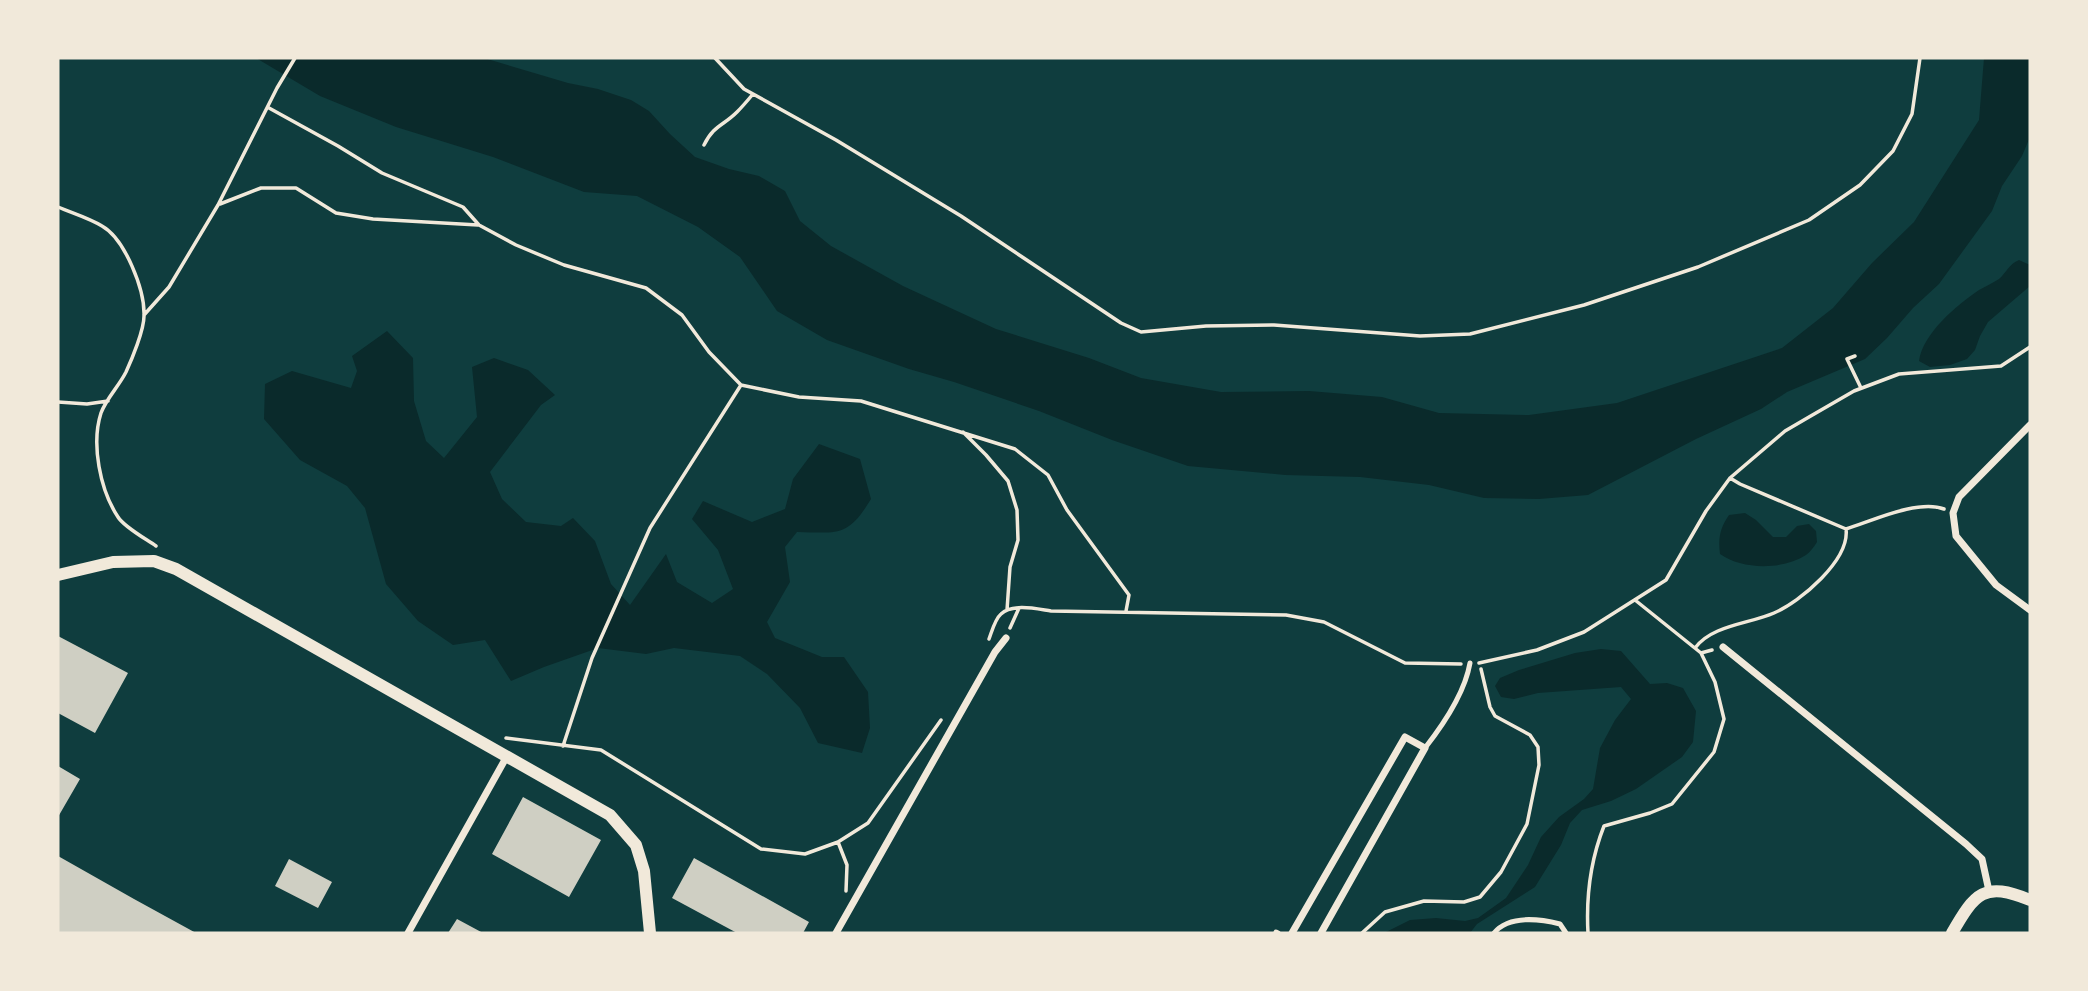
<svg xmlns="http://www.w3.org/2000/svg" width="2088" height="991" viewBox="0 0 2088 991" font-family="Manrope,sans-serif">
<rect width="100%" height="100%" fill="#0f3d3e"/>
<path fill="#0a2a2b" d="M256,58H484L568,83L598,89L631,100L649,111L670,134L695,157L729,169L759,176L785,191L800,221L831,246L903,286L996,329L1089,358L1141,378L1221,392L1309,391L1382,397L1439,413L1529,415L1617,403L1782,348L1833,308L1872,263L1914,222L1979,120L1984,58H2030V137L2022,156L2002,186L1992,211L1939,284L1913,308L1887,338L1865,359L1787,392L1761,409L1696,439L1588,495L1539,499L1484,498L1429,485L1360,477L1285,475L1188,466L1112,440L1039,411L954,382L909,369L827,340L777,311L740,257L698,227L637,196L584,192L493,157L396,127L320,96Z
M2019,260L2030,265V286L1988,322L1980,336L1975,350L1967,359L1950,365L1930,367L1919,361C1923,333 1957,305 1979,290C1986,286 1993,283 1999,279C2006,273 2009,264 2019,260Z
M387,331L413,358L414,401L426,441L444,458L477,417L472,367L494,358L528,370L555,395L541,405L490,472L502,499L526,522L561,526L573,518L595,541L611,584L630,605L666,554L677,582L712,603L733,589L718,550L692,519L703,501L752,522L785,509L793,479L819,444L860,459L871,499C848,537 839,533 797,532L785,547L790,582L767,622L775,638L822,657H844L868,692L870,728L862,753L818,743L800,708L767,674L740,656L674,648L646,654L598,648L544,667L511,681L485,640L453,645L418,621L386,584L365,508L347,486L300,460L264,419L265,384L292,371L351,388L357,371L352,356Z
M1745,513L1756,520L1773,537H1786L1797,526L1809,524L1816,531L1817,542C1814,547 1810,552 1806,555C1783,570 1742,570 1720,554C1718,538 1720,528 1729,515Z
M1601,649L1621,651L1650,684L1667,683L1683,688L1696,711L1693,742L1682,757L1636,789L1611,801L1582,810L1570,823L1561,845L1535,887L1477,924L1470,933H1384L1410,920L1436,918L1465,921L1478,918L1506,898L1528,865L1541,837L1559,817L1584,799L1593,789L1600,748L1615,720L1631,699L1621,687L1538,693L1514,699L1501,697L1495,686L1500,678L1519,670L1575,653Z"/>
<path fill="#cfcfc3" d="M58,636L128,673L95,733L58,713Z
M58,766L80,779L58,817Z
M523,797L601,840L569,897L492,854Z
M58,856L134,899L196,933H58Z
M694,858L809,922L803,933H737L672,898Z
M289,859L332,882L318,908L275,886Z
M457,919L483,933H448Z"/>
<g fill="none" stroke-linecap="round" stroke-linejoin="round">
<path stroke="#f1e9da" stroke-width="3.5" d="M715,58L744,89L836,140L961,216L1121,323L1141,332L1206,326L1274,325L1420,336L1470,334L1584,305L1698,267L1809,220L1860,185L1893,151L1912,114L1920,58
M269,108L338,146L382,173L463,207L479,225L516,245L564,265L646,288L682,315L709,352L741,385
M704,145C714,125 723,126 737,112C743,106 748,100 753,94
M220,204L261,188H296L336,213L373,219L478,225
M58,207C72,213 89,218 102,226C125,239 145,290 144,316C144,330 132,359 126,372C119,386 106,399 101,413C91,444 100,490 118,517C124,527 146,539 156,546
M144,315L169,287L218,205L277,88L295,58
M1855,356L1847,359L1861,388
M741,385L799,397L861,401L1015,449L1048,475L1067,510L1129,595L1126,611
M58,402L87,404L108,401
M963,432L986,455L1008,481L1017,510L1018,540L1010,567L1007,610
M1730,478L1740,484L1846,529C1872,521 1918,499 1944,509
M1635,600L1701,653L1712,650
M1010,628L1019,608
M989,639C992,631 995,619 1001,614C1013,603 1037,609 1051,611L1286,615L1324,622L1405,663L1461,664
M1695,648C1712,625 1749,624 1774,613C1800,602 1850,560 1846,529
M1479,663L1537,650L1584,632L1666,580L1706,511L1730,478L1785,431L1809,417L1854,391L1899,374L2001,366L2030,347
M506,738L601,750L761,849L805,854L838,842L868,823L941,720
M563,746L592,658L650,528L741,385
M838,842L847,865L846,891
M1362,933L1385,912L1424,901L1464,902L1480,897L1501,872L1527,824L1539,765L1538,747L1530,735L1495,716L1490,707L1481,669
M1588,933C1586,897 1591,859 1604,826L1650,813L1672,804L1714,752L1724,719L1715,682L1701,653"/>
<path stroke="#f1e9da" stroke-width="5" d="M1425,748C1443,725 1465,692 1470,663
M1276,932L1278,933
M1494,933C1509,915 1540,919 1560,924L1566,933"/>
<path stroke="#f1e9da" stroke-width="7" d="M2030,425L1959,497L1953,513L1956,536L1996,585L2030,610
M1723,647L1966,844L1982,859L1989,891
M408,933L507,756
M836,933L995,652L1006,638
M1292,933L1405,737L1425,748L1321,933"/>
<path stroke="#f1e9da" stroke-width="12" d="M58,575L113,562L154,561L176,569L610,815L636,845L644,871L650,933
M1952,933C1975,893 1984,881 2030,900"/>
</g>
<rect width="2088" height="991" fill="none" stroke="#f1e9da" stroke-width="119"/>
</svg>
